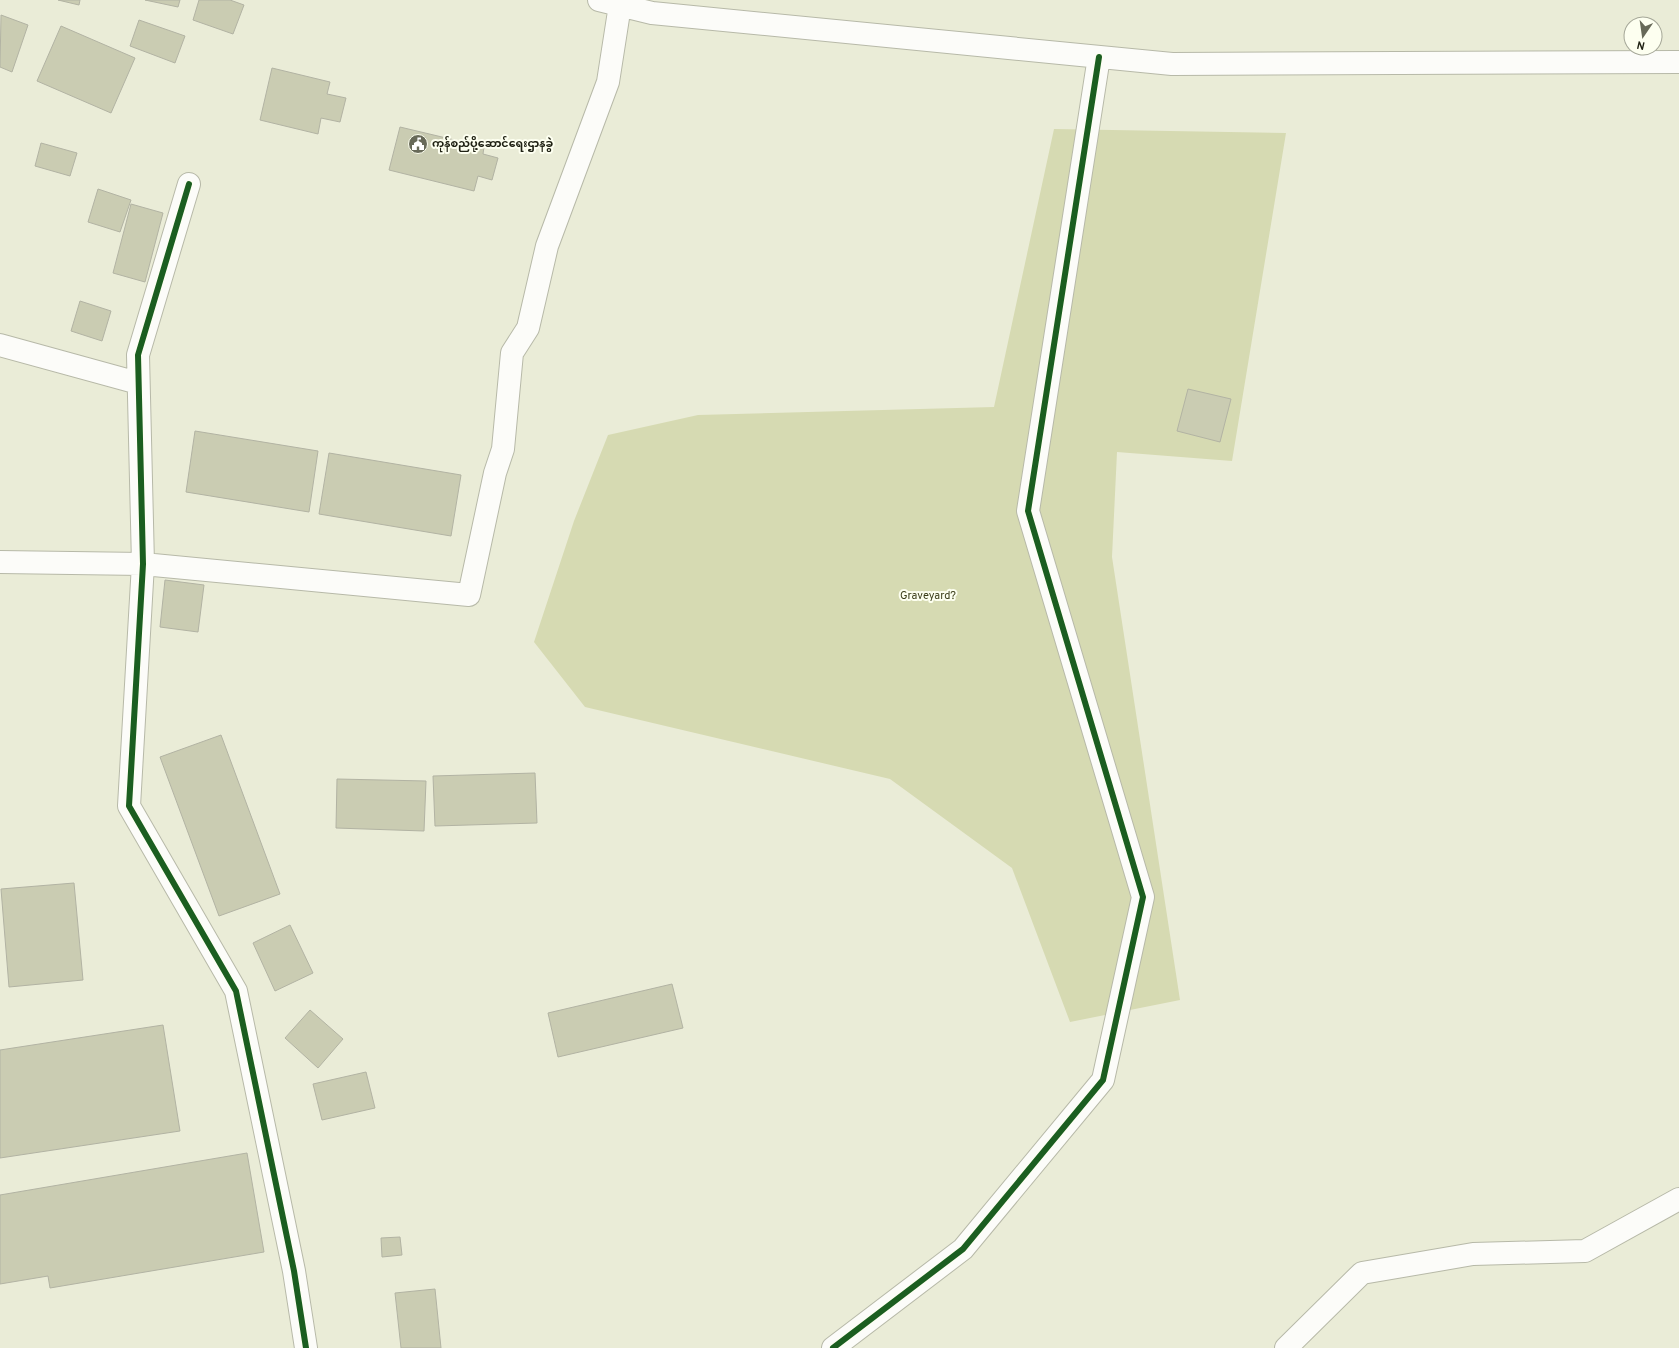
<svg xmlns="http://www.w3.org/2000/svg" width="1679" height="1348" viewBox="0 0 1679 1348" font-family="Overpass,'Noto Sans Myanmar',sans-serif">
<rect width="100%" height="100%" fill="#eaecd7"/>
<path fill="#d6dab2" d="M1054,129L1286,133L1232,461L1117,452L1112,557L1180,1000L1070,1022L1012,868L890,779L585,707L534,642L574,521L608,435L698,415L994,407Z"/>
<path fill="#caccb2" stroke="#b2b3a3" d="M58,0H80L79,5Z
M145,0H180L178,7Z
M199,0H230L244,5L233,34L193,20Z
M1,15L28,25L12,72L0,67Z
M139,20L185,36L175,63L130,46Z
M61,26L135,58L111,113L37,81Z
M272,68L330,82L327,94L346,98L340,122L321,118L318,134L260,120Z
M400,127L484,147L483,154L498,158L492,180L478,176L474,191L389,170Z
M41,143L77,153L70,176L35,166Z
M98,189L131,200L120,232L88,222Z
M131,204L163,213L145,282L113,273Z
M80,301L111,311L102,341L71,331Z
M1188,389L1231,399L1220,442L1177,431Z
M195,431L318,451L309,512L186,492Z
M329,453L461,475L451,536L319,514Z
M165,580L204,585L198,632L160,627Z
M221,735L280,894L219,916L160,757Z
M535,773L537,823L435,826L433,776Z
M337,779L426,781L424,831L336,828Z
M74,883L83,980L9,987L1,889Z
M290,925L313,973L275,991L253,943Z
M672,984L683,1028L558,1057L548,1013Z
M310,1010L343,1039L318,1068L285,1038Z
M163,1025L180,1131L0,1158V1050Z
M366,1072L375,1108L322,1120L313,1084Z
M247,1153L264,1252L50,1288L48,1276L0,1284V1195Z
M400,1237L402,1255L382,1257L381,1238Z
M435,1289L441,1348H401L395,1293Z"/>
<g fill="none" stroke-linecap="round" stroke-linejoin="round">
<g stroke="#b7b9a8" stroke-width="24">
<path id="street" d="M599,0L652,13L1172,64L1679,62
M189,184L138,355L143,564L129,806L236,991L294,1271L306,1348
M0,345L138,383
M0,562L143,564L469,595L495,473L503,449L512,353L528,328L547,246L608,82L620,5
M833,1348L963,1249L1103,1080L1143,897L1028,511L1099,57
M1286,1348L1362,1273L1473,1254L1585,1251L1679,1199"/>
</g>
<use href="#street" stroke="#fcfcf9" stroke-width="22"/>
<g stroke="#fdfff0" stroke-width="8">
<path id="cycleway" d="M189,184L138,355L143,564L129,806L236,991L294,1271L306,1348
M833,1348L963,1249L1103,1080L1143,897L1028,511L1099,57"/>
</g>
<use href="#cycleway" stroke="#1b5e20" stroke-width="6"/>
</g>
<defs>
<g id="civic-disc" transform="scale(1)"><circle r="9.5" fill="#676958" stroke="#fdfff0"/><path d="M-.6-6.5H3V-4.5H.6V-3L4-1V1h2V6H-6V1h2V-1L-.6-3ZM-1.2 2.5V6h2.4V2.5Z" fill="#fff"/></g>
</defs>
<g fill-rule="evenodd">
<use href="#civic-disc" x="418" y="144"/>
</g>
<g text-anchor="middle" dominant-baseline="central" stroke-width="4" stroke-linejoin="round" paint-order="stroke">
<g font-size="11" font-weight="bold" fill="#202214" stroke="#fdfff0" text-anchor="start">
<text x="432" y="144">ကုန်စည်ပို့ဆောင်ရေးဌာနခွဲ</text>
</g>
<g font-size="11" fill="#3b3e19" stroke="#fdfff0">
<text x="928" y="596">Graveyard?</text>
</g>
</g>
<g transform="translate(1643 36) rotate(193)"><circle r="19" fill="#fdfff0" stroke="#a5a798"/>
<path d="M0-3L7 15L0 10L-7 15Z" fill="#676958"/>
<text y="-6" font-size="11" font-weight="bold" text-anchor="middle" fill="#202214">N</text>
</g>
</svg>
